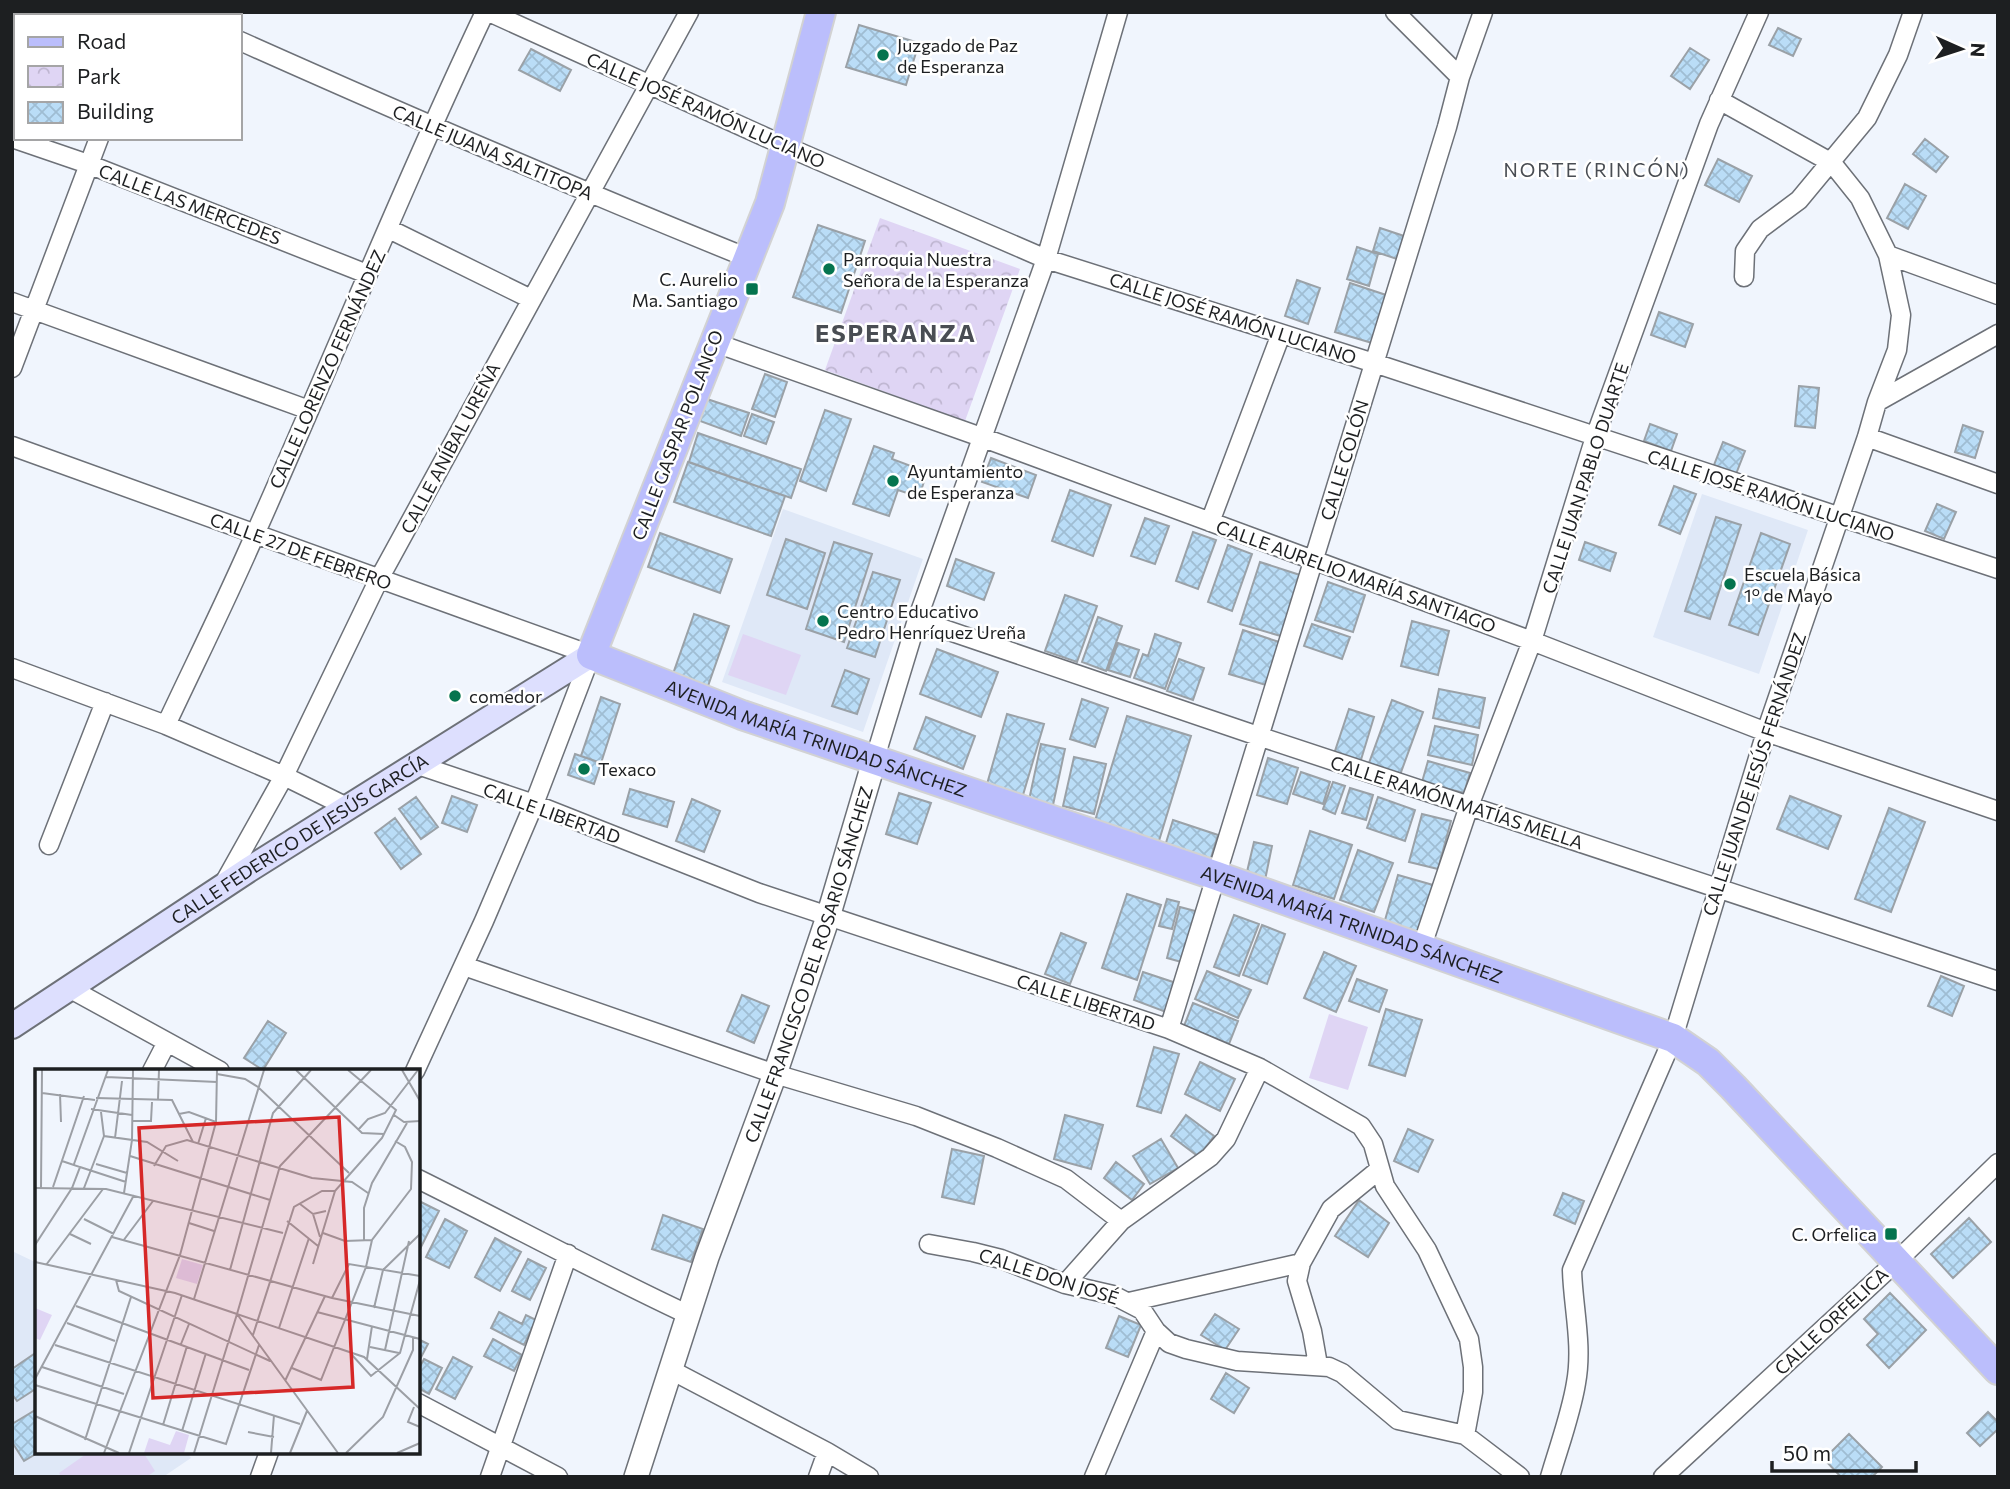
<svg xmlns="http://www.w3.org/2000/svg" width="2010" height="1489" viewBox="0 0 2010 1489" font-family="Commissioner,sans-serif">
<defs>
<pattern id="park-crowns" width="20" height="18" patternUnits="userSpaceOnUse" patternTransform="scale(1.75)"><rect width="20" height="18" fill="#dfd5f4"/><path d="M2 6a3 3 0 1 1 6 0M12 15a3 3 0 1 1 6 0" fill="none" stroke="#bfb6d1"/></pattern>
<pattern id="building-cross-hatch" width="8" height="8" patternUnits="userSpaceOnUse" patternTransform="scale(1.75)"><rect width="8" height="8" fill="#baddf7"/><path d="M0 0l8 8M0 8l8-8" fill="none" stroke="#9fbdd3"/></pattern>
</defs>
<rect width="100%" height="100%" fill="#f0f5fd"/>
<path fill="#dfe8f7" d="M1702,494L1808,530L1759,674L1653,637Z
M783,509L923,559L863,732L722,682Z
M12,1251L37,1263V1452H186L191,1458L163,1477H12Z"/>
<path fill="url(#park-crowns)" d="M880,218L1020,269L965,421L825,370Z"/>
<path fill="#dfd5f4" d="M743,634L801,655L786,695L728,675Z
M1329,1014L1368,1027L1348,1090L1309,1078Z
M89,1452H143L155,1471L146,1477H61L59,1473Z"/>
<path fill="url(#building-cross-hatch)" stroke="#9aa1a7" stroke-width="2" d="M859,25L919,43L906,85L846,67Z
M1778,28L1801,39L1793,56L1769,45Z
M1690,48L1709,60L1690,89L1671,76Z
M531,49L571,70L560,91L519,70Z
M1925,139L1948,157L1936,172L1913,154Z
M1718,159L1752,176L1739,202L1705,185Z
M1905,184L1926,196L1908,229L1887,218Z
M818,225L865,241L841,313L793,297Z
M1380,228L1404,236L1397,259L1373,251Z
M1357,247L1378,254L1369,286L1347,279Z
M1297,280L1320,288L1308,324L1285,316Z
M1350,283L1386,295L1372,343L1335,332Z
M1659,312L1693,324L1685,347L1651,335Z
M765,374L787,382L775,417L752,409Z
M1799,386L1819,388L1815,428L1795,426Z
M707,399L749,413L741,436L700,421Z
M825,410L851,419L826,491L800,481Z
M752,414L774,422L766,444L744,436Z
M1650,424L1677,434L1671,451L1644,441Z
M1963,425L1983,432L1975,458L1955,452Z
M698,433L801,469L791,498L689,462Z
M1723,442L1745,451L1736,474L1714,465Z
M874,446L894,453L892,459L927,472L919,497L898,490L889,516L853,504Z
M991,458L1036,475L1028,498L982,482Z
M688,462L785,496L771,536L674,502Z
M1674,486L1696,494L1680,534L1659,525Z
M1070,490L1111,505L1093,556L1052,541Z
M1937,504L1956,512L1944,539L1925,531Z
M1716,517L1741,525L1710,619L1685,611Z
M1145,518L1169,526L1155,564L1131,556Z
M1193,532L1216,540L1198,589L1176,581Z
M660,533L732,559L720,593L648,567Z
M1761,533L1790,544L1758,635L1729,625Z
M786,539L825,553L807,609L767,595Z
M834,542L872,554L844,642L806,629Z
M1585,542L1616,553L1610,571L1579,560Z
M1228,545L1252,554L1232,611L1208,602Z
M956,559L994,573L984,600L947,586Z
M1260,562L1303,576L1284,637L1240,624Z
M873,572L900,580L875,657L847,648Z
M1328,582L1365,595L1353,632L1315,620Z
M1065,595L1097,606L1077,662L1045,651Z
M694,614L729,626L708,686L673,674Z
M1098,617L1122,626L1106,671L1082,662Z
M1412,621L1449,631L1438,675L1401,666Z
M1312,624L1350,637L1342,659L1304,646Z
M1243,630L1279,642L1266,685L1229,674Z
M1155,634L1181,643L1165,689L1134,678L1143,654L1148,656Z
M1118,643L1139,650L1130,677L1108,670Z
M937,649L998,672L981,717L920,694Z
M1179,659L1204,668L1193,700L1167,691Z
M845,670L869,679L857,714L832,706Z
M1439,689L1485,698L1479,728L1433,718Z
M601,697L620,704L601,763L581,756Z
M1082,699L1108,708L1095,747L1070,739Z
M1392,700L1423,712L1400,775L1369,763Z
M1349,709L1374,717L1360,763L1334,754Z
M1007,714L1044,724L1023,795L987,784Z
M1127,716L1191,736L1158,844L1094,824Z
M926,717L975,736L963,769L914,749Z
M1435,726L1478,735L1472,765L1428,755Z
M1041,744L1065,749L1053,805L1029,800Z
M575,754L601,763L594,784L568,775Z
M1074,757L1106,764L1094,814L1063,806Z
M1268,758L1298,768L1287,804L1257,795Z
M1428,761L1470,773L1464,793L1422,782Z
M1301,772L1330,782L1323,804L1293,794Z
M1333,782L1345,786L1335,814L1323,809Z
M1350,788L1373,795L1366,820L1342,813Z
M630,789L674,802L667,827L623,814Z
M899,793L931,803L917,844L886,834Z
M452,796L477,805L467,832L442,823Z
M1790,796L1841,816L1828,849L1777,829Z
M416,797L438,827L421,839L399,809Z
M1378,797L1415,810L1405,841L1367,828Z
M692,799L720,811L704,852L676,841Z
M1889,808L1925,822L1891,912L1855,899Z
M1422,814L1451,821L1438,869L1409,862Z
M395,818L421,854L401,869L375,833Z
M1173,820L1218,835L1210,861L1165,846Z
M1310,831L1352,845L1334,899L1293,885Z
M1254,842L1272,846L1265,880L1246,876Z
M1358,850L1393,863L1374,912L1340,900Z
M1398,875L1433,885L1418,937L1383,927Z
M1127,894L1161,905L1137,980L1102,968Z
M1167,899L1179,902L1172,929L1159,926Z
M1180,907L1199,912L1185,963L1167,958Z
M1234,915L1259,924L1239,976L1214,967Z
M1262,925L1285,934L1267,984L1243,975Z
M1061,933L1086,943L1070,984L1045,974Z
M1324,952L1356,966L1336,1012L1304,998Z
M1207,971L1251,990L1238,1018L1195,999Z
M1143,972L1176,983L1166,1012L1134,1000Z
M1941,976L1964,986L1952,1016L1928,1006Z
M1357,979L1387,990L1379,1012L1349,1001Z
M742,995L769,1006L754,1043L727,1031Z
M1193,1003L1238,1021L1229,1044L1184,1026Z
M1386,1009L1422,1020L1405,1076L1369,1065Z
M268,1021L286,1033L263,1070L244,1058Z
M1154,1047L1179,1054L1161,1113L1137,1106Z
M1200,1062L1235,1079L1220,1111L1185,1094Z
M1065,1115L1103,1125L1091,1169L1054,1159Z
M1186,1115L1214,1136L1199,1157L1171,1136Z
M1408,1129L1433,1140L1418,1172L1394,1161Z
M1161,1139L1178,1168L1150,1184L1133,1156Z
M952,1149L984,1156L974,1204L942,1197Z
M1116,1162L1144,1184L1132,1200L1104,1178Z
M1563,1193L1584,1201L1575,1224L1554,1215Z
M1359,1200L1389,1223L1368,1257L1335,1236Z
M419,1201L439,1211L419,1251L418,1203Z
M663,1215L703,1229L691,1262L652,1249Z
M1969,1218L1991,1242L1953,1278L1931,1254Z
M445,1219L467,1231L449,1268L426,1257Z
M495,1238L521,1252L500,1291L475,1277Z
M528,1259L546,1268L530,1300L512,1291Z
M1890,1293L1926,1330L1889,1368L1867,1345L1878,1334L1864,1319Z
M499,1312L522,1324L526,1315L536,1320L524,1345L491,1328Z
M1215,1314L1239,1329L1225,1350L1201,1335Z
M1119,1316L1141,1325L1128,1357L1106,1348Z
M418,1339L428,1344L418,1363Z
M493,1339L522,1355L514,1371L484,1356Z
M37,1352V1388L17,1401L12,1394V1369Z
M453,1357L472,1367L455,1399L436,1389Z
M424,1359L442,1368L429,1394L418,1388V1370Z
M1226,1373L1249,1388L1234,1413L1211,1399Z
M37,1409V1452H39L24,1461L12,1442V1424Z
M1988,1412L1998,1422V1429L1980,1446L1967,1433Z
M1849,1434L1882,1467L1872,1477H1841L1824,1459Z"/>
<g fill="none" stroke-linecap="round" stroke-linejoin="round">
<g stroke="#6d7178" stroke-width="21">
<path id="minor" d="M174,12L182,16
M489,12L785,146L1046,259L1374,363L1998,569
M1395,12L1460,77
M148,16L149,12
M240,41C408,116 577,189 748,258
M12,138L88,164L367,274
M389,229L531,299
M1888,255L1998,295
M1744,277L1745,251L1760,229L1799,200L1867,118L1898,55L1913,12
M12,302L309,410
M713,342L981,437L1532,641L1766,732L1998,811
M12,368L99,138
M1877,402L1998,334
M1867,437L1998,484
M12,446L591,655L534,804L484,921L415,1071
M1210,522L1281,334
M917,620L1258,736L1998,981
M12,668L166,725L284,776L349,808
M166,725C196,661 228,597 256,532C333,359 404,183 485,12
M875,758L917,620L1046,259L1118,12
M418,765L534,804L759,893L1169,1029L1260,1068L1361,1126L1373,1144L1385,1186L1427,1250L1469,1339L1473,1367V1392L1465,1435L1520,1477
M49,845L105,702
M223,885L284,776L379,579L689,12
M1421,949L1469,806L1532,641L1595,437L1709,124L1759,12
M464,966L775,1074L916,1116L997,1148L1066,1179L1121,1221
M69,988L220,1071
M1169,1029L1447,127L1460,77L1483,12
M152,1071L167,1042
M418,1179C509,1224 597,1272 689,1315
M929,1244L973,1252L1001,1259L1065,1284L1113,1295L1142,1310L1156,1331L1169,1343L1186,1349L1237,1361L1329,1367L1342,1373L1398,1420L1465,1435
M1065,1284L1121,1221L1210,1157L1226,1139L1260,1068
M1129,1302L1301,1263
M1318,1365L1312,1331L1297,1281L1301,1263L1331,1209L1380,1169
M669,1369L827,1452L869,1477
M418,1403L558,1477
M260,1477L269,1452
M490,1477L568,1254
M818,1477L827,1452
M1094,1477L1156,1331
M1550,1477C1559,1446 1571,1414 1576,1383C1583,1345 1573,1307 1572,1270L1673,1038L1766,732L1867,437L1877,402L1897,350L1901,315L1888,255L1860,198L1832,163L1719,100
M1663,1477L1897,1261L1998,1163"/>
</g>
<g stroke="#6d7178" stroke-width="26">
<g id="tertiary">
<path id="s1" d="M636,1477L707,1257L775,1074L828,917L875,758"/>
</g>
</g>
<g stroke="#6d7178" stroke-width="28">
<g id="secondary">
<path id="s2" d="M12,1026L248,870L591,655"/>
</g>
</g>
<g stroke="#d2d2d3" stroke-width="32">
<g id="primary">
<path id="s3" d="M821,12L770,203L591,655L742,715L1217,876L1673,1038L1708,1062L1733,1087L1998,1370"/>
</g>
</g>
<use href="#minor" stroke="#fff" stroke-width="18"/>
<use href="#tertiary" stroke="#fff" stroke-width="23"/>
<use href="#secondary" stroke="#dddffe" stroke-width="24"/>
<use href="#primary" stroke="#bbbefc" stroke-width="28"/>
</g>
<g fill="#05744e" stroke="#fff" stroke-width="2.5">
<circle cx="883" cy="55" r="7"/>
<circle cx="829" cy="269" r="7"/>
<rect x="745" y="282" width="14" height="14" rx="3.5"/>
<circle cx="893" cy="481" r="7"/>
<circle cx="1730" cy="584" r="7"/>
<circle cx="823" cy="621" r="7"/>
<circle cx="455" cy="696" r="7"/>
<circle cx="584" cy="769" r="7"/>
<rect x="1884" y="1227" width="14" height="14" rx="3.5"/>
</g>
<g text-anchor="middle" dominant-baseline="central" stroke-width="5" stroke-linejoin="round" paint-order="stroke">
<g font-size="18" fill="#1d1f21" stroke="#fff" text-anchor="start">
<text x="897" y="45">Juzgado de Paz<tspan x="897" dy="21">de Esperanza</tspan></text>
<text x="843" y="259">Parroquia Nuestra<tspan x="843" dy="21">Señora de la Esperanza</tspan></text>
<text x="738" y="279" text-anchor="end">C. Aurelio<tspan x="738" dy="21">Ma. Santiago</tspan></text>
<text x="907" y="471">Ayuntamiento<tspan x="907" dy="21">de Esperanza</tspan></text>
<text x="1744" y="574">Escuela Básica<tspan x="1744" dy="21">1º de Mayo</tspan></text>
<text x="837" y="611">Centro Educativo<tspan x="837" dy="21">Pedro Henríquez Ureña</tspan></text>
<text x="469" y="696">comedor</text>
<text x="598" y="769">Texaco</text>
<text x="1877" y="1234" text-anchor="end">C. Orfelica</text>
</g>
<g font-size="18" fill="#1d1f21" stroke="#fff">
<text transform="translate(706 110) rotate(24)">CALLE JOSÉ RAMÓN LUCIANO</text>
<text transform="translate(493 152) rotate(23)">CALLE JUANA SALTITOPA</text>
<text transform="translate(190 204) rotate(21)">CALLE LAS MERCEDES</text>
<text transform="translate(1233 318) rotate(18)">CALLE JOSÉ RAMÓN LUCIANO</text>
<text transform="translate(327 369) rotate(-66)">CALLE LORENZO FERNÁNDEZ</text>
<text transform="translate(677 435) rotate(-69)">CALLE GASPAR POLANCO</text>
<text transform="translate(450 448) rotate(-62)">CALLE ANÍBAL UREÑA</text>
<text transform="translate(1344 460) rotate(-73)">CALLE COLÓN</text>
<text transform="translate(1585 478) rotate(-72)">CALLE JUAN PABLO DUARTE</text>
<text transform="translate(1771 495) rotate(18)">CALLE JOSÉ RAMÓN LUCIANO</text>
<text transform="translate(301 551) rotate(20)">CALLE 27 DE FEBRERO</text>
<text transform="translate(1356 576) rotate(20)">CALLE AURELIO MARÍA SANTIAGO</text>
<text stroke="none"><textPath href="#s3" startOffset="924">AVENIDA MARÍA TRINIDAD SÁNCHEZ</textPath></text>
<text transform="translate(1754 774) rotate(-72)">CALLE JUAN DE JESÚS FERNÁNDEZ</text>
<text transform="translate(1457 802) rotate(18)">CALLE RAMÓN MATÍAS MELLA</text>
<text transform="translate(552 813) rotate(20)">CALLE LIBERTAD</text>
<text stroke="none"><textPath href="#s2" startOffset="343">CALLE FEDERICO DE JESÚS GARCÍA</textPath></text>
<text stroke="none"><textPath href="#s3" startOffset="1491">AVENIDA MARÍA TRINIDAD SÁNCHEZ</textPath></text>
<text stroke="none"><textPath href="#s1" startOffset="541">CALLE FRANCISCO DEL ROSARIO SÁNCHEZ</textPath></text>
<text transform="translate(1086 1002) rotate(18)">CALLE LIBERTAD</text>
<text transform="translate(1049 1276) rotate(18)">CALLE DON JOSÉ</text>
<text transform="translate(1831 1321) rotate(-43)">CALLE ORFELICA</text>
</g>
<g font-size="19" letter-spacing="2" fill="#494d53" stroke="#fff">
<text x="1597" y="169">NORTE (RINCÓN)</text>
</g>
<g font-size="24" font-weight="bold" letter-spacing="2" fill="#494d53" stroke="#fff">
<text x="896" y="332">ESPERANZA</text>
</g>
</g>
<g transform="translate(35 1069)">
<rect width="385" height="385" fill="#f0f5fd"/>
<path d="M141,362L154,366L149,384H109L114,369L135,376Z" fill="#dfd5f4"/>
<path d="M147,190L168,196L162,215L141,209Z" fill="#dfd5f4"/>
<path d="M0,239L17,246L5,271L0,269Z" fill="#dfd5f4"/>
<path fill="none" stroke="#9c9fa5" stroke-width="2" d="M261,1L327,64L349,65M367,1L385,32M182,5L210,10L223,18L314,104M71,8L182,13M7,24L60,31M25,25L26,53M61,29L137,31L158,73M123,30L124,1M56,40L97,46M66,43L69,67L112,73L143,92M144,45L154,43L181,53M359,46L369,53L385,52M97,52H116L117,33M323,61L333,50L350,44L383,1M80,69L87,12M163,75L171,49M95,87L235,131M39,95L73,1M61,95L92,104M119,97L131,77L152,71L277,109L317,113L333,124M45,98L91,113M18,118L49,27M0,119L71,120L248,164M6,119L7,1M49,119L69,67M89,124L97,71L98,1M265,135L278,145L291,142M278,145L285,168M49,150L79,165M252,152L283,177M154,154L179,162M288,164L310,172L337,171M35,165L56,175M77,168L297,229L385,247M88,172L118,132M329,172V139L337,114L372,54M0,176L37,119L45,98L27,92M0,193L140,224L202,245M278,195L300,122M11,196L68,120M195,201L238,44L276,1M81,211L84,222L235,292M297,229L314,195L385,207M159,230L229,1M41,237L214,301M339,239L348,201L385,165M282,243L385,270M202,245L245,97L336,1M202,245L303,384M32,254L80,272M244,259L274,169M218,266L259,138L287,122H300L347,69L361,41L313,1M146,275L154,255M20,276L265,355M335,278L364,284M350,281L374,172M317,286L336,307L365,284L385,211M332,290L337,257M7,298L89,325M257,299L286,311L331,198L337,171L376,120L377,93L370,78L360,72M0,310L99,126M250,312L290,227M0,316L191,375L224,276M379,338L373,353L385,358M0,347L84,384M128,356L152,277M147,362L171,284M213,363L239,368M50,371L96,228M69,384L145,186L181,53L182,1M94,384L147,226M159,384L202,245L329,288L385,340M236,384L239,346M255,384L272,342M311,384L348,348L378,281V268M362,384L385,374"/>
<path fill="#d62828" fill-opacity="0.15" stroke="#d62828" stroke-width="3.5" d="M304,48L318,318L118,329L104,59Z"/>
<rect width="385" height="385" fill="none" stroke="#1d1f21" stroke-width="3.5"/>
</g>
<rect width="2010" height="1489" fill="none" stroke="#1d1f21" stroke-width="28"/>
<rect x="14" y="14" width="228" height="126" fill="#ffffff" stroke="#a5a5a6" stroke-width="2"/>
<rect x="28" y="37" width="35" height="10" fill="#bbbefc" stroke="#a5a5a6" stroke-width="2"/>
<text x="77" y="49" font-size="21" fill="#1d1f21">Road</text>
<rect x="28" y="66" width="35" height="21" fill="url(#park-crowns)" stroke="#a5a5a6" stroke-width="2"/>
<text x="77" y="84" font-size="21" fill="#1d1f21">Park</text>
<rect x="28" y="102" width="35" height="21" fill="url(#building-cross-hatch)" stroke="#a5a5a6" stroke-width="2"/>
<text x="77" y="119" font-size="21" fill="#1d1f21">Building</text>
<g transform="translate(1961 49) rotate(93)" stroke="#ffffff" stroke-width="5" paint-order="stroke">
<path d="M0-5L12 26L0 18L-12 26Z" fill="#1d1f21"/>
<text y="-10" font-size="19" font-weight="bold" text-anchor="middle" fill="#1d1f21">N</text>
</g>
<path d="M1772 1461v10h144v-10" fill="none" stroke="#1d1f21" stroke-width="3.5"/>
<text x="1783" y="1461" font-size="21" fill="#1d1f21" stroke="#ffffff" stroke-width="5" paint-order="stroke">50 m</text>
</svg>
